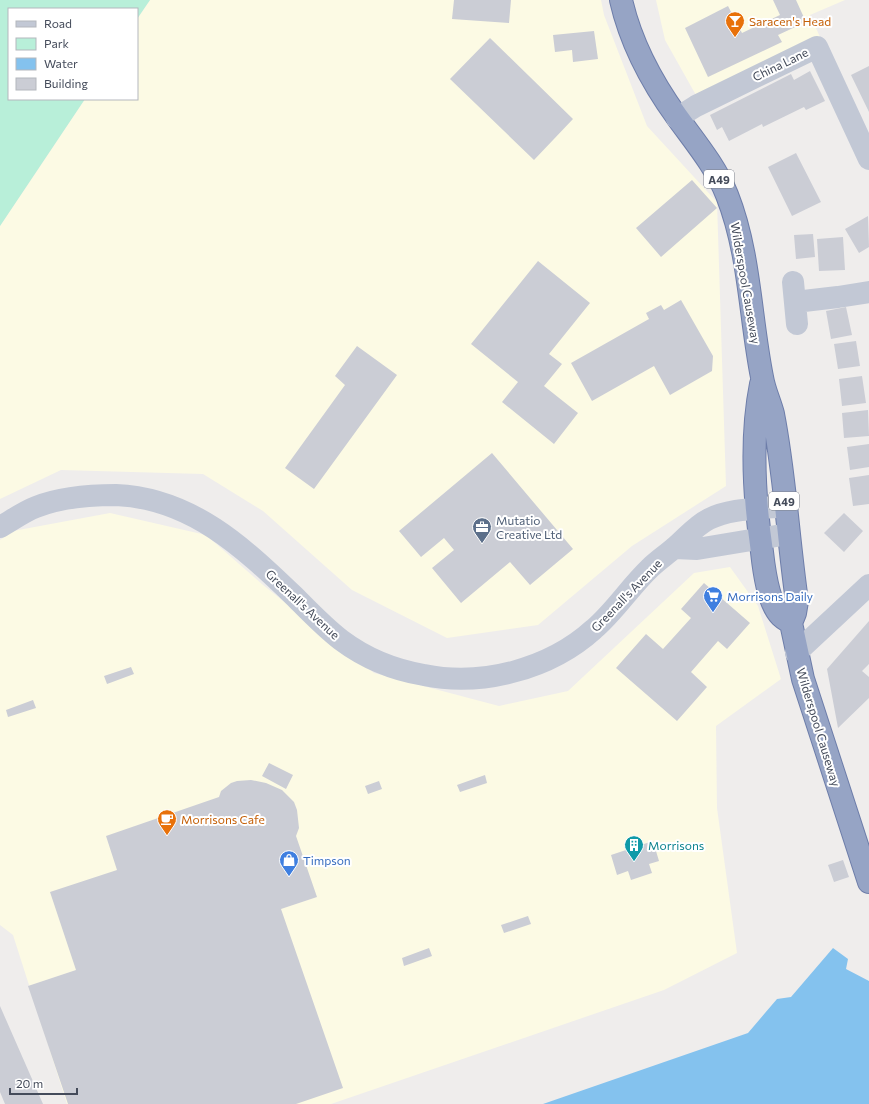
<svg xmlns="http://www.w3.org/2000/svg" width="869" height="1104" viewBox="0 0 869 1104" font-family="Commissioner,sans-serif">
<rect width="100%" height="100%" fill="#efedec"/>
<path fill="#fcfae4" d="M150,0H601L604,15L647,126L717,202L726,486L632,546L538,625L447,638L352,590L263,511L203,474L61,470L0,499V226L85,99H137V19Z
M656,0H845L810,15L820,37L697,97L665,40Z
M110,513L206,535L263,585L374,673L499,706L568,691L694,573L730,567L758,606L781,679L716,726L717,808L737,953L664,990L331,1104H67L13,935L0,925V540L13,531Z"/>
<path fill="#b8efd9" d="M0,0H150L137,19V9H9V99H85L0,226Z"/>
<path fill="#84c2ee" d="M833,948L848,959L846,969L869,981V1104H543L748,1033L777,999L791,997Z"/>
<path fill="#cbcdd5" d="M454,0H511L509,23L452,19Z
M773,0H796L806,22L778,35L782,42L708,77L685,28L728,6L742,33L780,15Z
M594,31L598,59L573,62L572,50L555,52L553,35Z
M490,38L573,119L534,160L450,79Z
M869,66V112L851,75Z
M810,71L825,101L806,110L804,107L763,127L762,124L729,141L722,127L717,130L710,115L791,74L794,80Z
M796,153L821,202L792,216L768,167Z
M692,180L717,208L661,257L636,228Z
M868,216L869,247L859,253L845,229Z
M813,234L815,257L796,259L794,235Z
M843,237L845,270L819,271L817,239Z
M538,261L590,303L549,354L562,364L544,386L578,413L554,444L502,402L518,382L471,344Z
M681,300L713,356L712,371L670,395L654,366L592,401L571,363L649,319L646,313L661,305L664,310Z
M846,307L852,335L831,339L826,311Z
M856,341L860,366L838,369L834,344Z
M357,346L397,375L314,489L285,468L345,385L335,376Z
M862,376L866,403L842,406L839,379Z
M868,410L869,436L844,438L842,413Z
M869,444V467L850,470L847,447Z
M492,453L573,549L530,585L510,562L461,603L432,568L454,550L444,538L421,557L399,531Z
M869,475V504L853,506L849,478Z
M844,513L863,531L844,552L824,533Z
M704,583L750,623L727,649L718,641L691,672L707,687L677,721L616,668L646,634L663,649L691,618L681,609Z
M869,621V664L862,671L869,677V698L838,728L827,669Z
M131,667L134,674L107,684L104,676Z
M33,700L36,708L8,717L6,710Z
M269,763L293,775L286,789L262,776Z
M485,775L487,783L460,792L457,785Z
M251,780L266,783L282,790L294,802L297,810L299,828L296,836L317,897L281,909L343,1088L296,1104H68L28,986L76,970L50,892L117,870L106,836L219,797L221,791L231,783L237,781Z
M379,781L382,789L368,794L365,786Z
M653,841L659,861L649,864L652,873L631,880L628,871L617,875L611,855Z
M843,860L849,877L834,882L828,865Z
M528,916L531,924L504,933L501,925Z
M429,948L432,956L404,966L402,958Z
M0,1006L43,1104H5L0,1092Z"/>
<g fill="none" stroke-linecap="round" stroke-linejoin="round">
<g stroke="#6d7da9" stroke-width="24">
<path id="trunk" d="M621,0C631,44 651,81 677,117C695,142 716,167 727,195C750,253 750,317 762,377C764,390 770,402 773,414C785,475 788,539 797,601L795,613L791,623L803,679L869,882
M761,384C750,439 754,497 762,552C764,570 768,603 781,616C784,619 788,621 791,623"/>
</g>
<path stroke="#c2c8d5" stroke-width="22" d="M677,118L696,106L817,47L869,159
M793,282L797,324
M795,302L838,297L869,292
M0,527C11,521 23,512 36,507C61,497 90,495 116,495C191,498 243,547 294,596C309,611 324,627 341,640C365,658 394,670 424,675C482,687 550,669 594,629C615,611 630,587 650,568C657,561 666,555 674,548C686,538 695,526 709,519C731,508 761,509 785,506
M675,548L697,549L788,534
M796,653L869,585"/>
<use href="#trunk" stroke="#96a4c5" stroke-width="22"/>
</g>
<defs>
<g id="bar-pin" transform="scale(1)"><path d="M0 17L-7.5 6A9.5 9.5 0 1 1 7.5 6Z" fill="#e8710a" stroke="#fff"/><path d="M-6-5H6L.8 .8V4.5H3.5V6h-7V4.5H-.8V.8Z" fill="#fff"/></g>
<g id="office-pin" transform="scale(1)"><path d="M0 17L-7.5 6A9.5 9.5 0 1 1 7.5 6Z" fill="#5c6f8a" stroke="#fff"/><path d="M-6-3h4V-5.5h4V-3h4V5H-6ZM-1-4.5V-3h2v-1.5ZM-6 0V1H6V0Z" fill="#fff"/></g>
<g id="supermarket-pin" transform="scale(1)"><path d="M0 17L-7.5 6A9.5 9.5 0 1 1 7.5 6Z" fill="#3f7fe0" stroke="#fff"/><path d="M-6-5.5h2.5l.6 2H6L4.5 2H-2.5L-4.4-4H-6ZM-1.5 3.2a1.3 1.3 0 1 0 .1 0ZM3 3.2a1.3 1.3 0 1 0 .1 0Z" fill="#fff"/></g>
<g id="cafe-pin" transform="scale(1)"><path d="M0 17L-7.5 6A9.5 9.5 0 1 1 7.5 6Z" fill="#e8710a" stroke="#fff"/><path d="M-5.5-4.5H6V0H3Q3 3.5 0 3.5H-2.5Q-5.5 3.5-5.5 0ZM3-3.2v2h1.7v-2ZM-6 4.5H4V6H-6Z" fill="#fff"/></g>
<g id="building-pin" transform="scale(1)"><path d="M0 17L-7.5 6A9.5 9.5 0 1 1 7.5 6Z" fill="#0f9aa8" stroke="#fff"/><path d="M-4-6H4V6H1V3H-1V6H-4ZM-2.5-4.3h1.7v1.8h-1.7ZM.8-4.3h1.7v1.8H.8ZM-2.5-1h1.7V.8h-1.7ZM.8-1h1.7V.8H.8Z" fill="#fff"/></g>
<g id="shop-pin" transform="scale(1)"><path d="M0 17L-7.5 6A9.5 9.5 0 1 1 7.5 6Z" fill="#3f7fe0" stroke="#fff"/><path d="M-5-2.5h2.3a2.7 3.5 0 0 1 5.4 0H5L5.5 6h-11ZM-1.5-2.5h3a1.5 2.3 0 0 0-3 0Z" fill="#fff"/></g>
</defs>
<g fill-rule="evenodd">
<use href="#bar-pin" x="735" y="21"/>
<use href="#office-pin" x="482" y="527"/>
<use href="#supermarket-pin" x="713" y="596"/>
<use href="#cafe-pin" x="167" y="819"/>
<use href="#building-pin" x="634" y="845"/>
<use href="#shop-pin" x="289" y="860"/>
</g>
<g text-anchor="middle" dominant-baseline="central" stroke-width="4" stroke-linejoin="round" paint-order="stroke">
<g fill="#fff" stroke="#7c818c" stroke-width="1">
<rect x="704" y="170" width="30" height="18" rx="3"/>
<rect x="769" y="492" width="30" height="18" rx="3"/>
</g>
<g font-size="11" font-weight="bold" fill="#444b5a">
<text x="719" y="179">A49</text>
<text x="784" y="501">A49</text>
</g>
<g font-size="12" fill="#c56008" stroke="#fff" text-anchor="start">
<text x="749" y="21">Saracen's Head</text>
<text x="181" y="819">Morrisons Cafe</text>
</g>
<g font-size="12" fill="#444b5a" stroke="#fff">
<text transform="translate(780 64) rotate(-26)">China Lane</text>
<text transform="translate(746 283) rotate(80)">Wilderspool Causeway</text>
<text transform="translate(626 595) rotate(-46)">Greenall's Avenue</text>
<text transform="translate(303 604) rotate(43)">Greenall's Avenue</text>
<text transform="translate(819 727) rotate(73)">Wilderspool Causeway</text>
</g>
<g font-size="12" fill="#4e5e75" stroke="#fff" text-anchor="start">
<text x="496" y="520">Mutatio<tspan x="496" dy="14">Creative Ltd</tspan></text>
</g>
<g font-size="12" fill="#366cbe" stroke="#fff" text-anchor="start">
<text x="727" y="596">Morrisons Daily</text>
<text x="303" y="860">Timpson</text>
</g>
<g font-size="12" fill="#0d838f" stroke="#fff" text-anchor="start">
<text x="648" y="845">Morrisons</text>
</g>
</g>
<rect x="8" y="8" width="130" height="92" fill="#ffffff" stroke="#b4b7bd"/>
<rect x="16" y="21" width="20" height="6" fill="#c2c8d5" stroke="#b4b7bd"/>
<text x="44" y="28" font-size="12" fill="#444b5a">Road</text>
<rect x="16" y="38" width="20" height="12" fill="#b8efd9" stroke="#b4b7bd"/>
<text x="44" y="48" font-size="12" fill="#444b5a">Park</text>
<rect x="16" y="58" width="20" height="12" fill="#84c2ee" stroke="#b4b7bd"/>
<text x="44" y="68" font-size="12" fill="#444b5a">Water</text>
<rect x="16" y="78" width="20" height="12" fill="#cbcdd5" stroke="#b4b7bd"/>
<text x="44" y="88" font-size="12" fill="#444b5a">Building</text>
<path d="M10 1088v6h67v-6" fill="none" stroke="#444b5a" stroke-width="2"/>
<text x="16" y="1088" font-size="12" fill="#444b5a" stroke="#ffffff" stroke-width="3" paint-order="stroke">20 m</text>
</svg>
